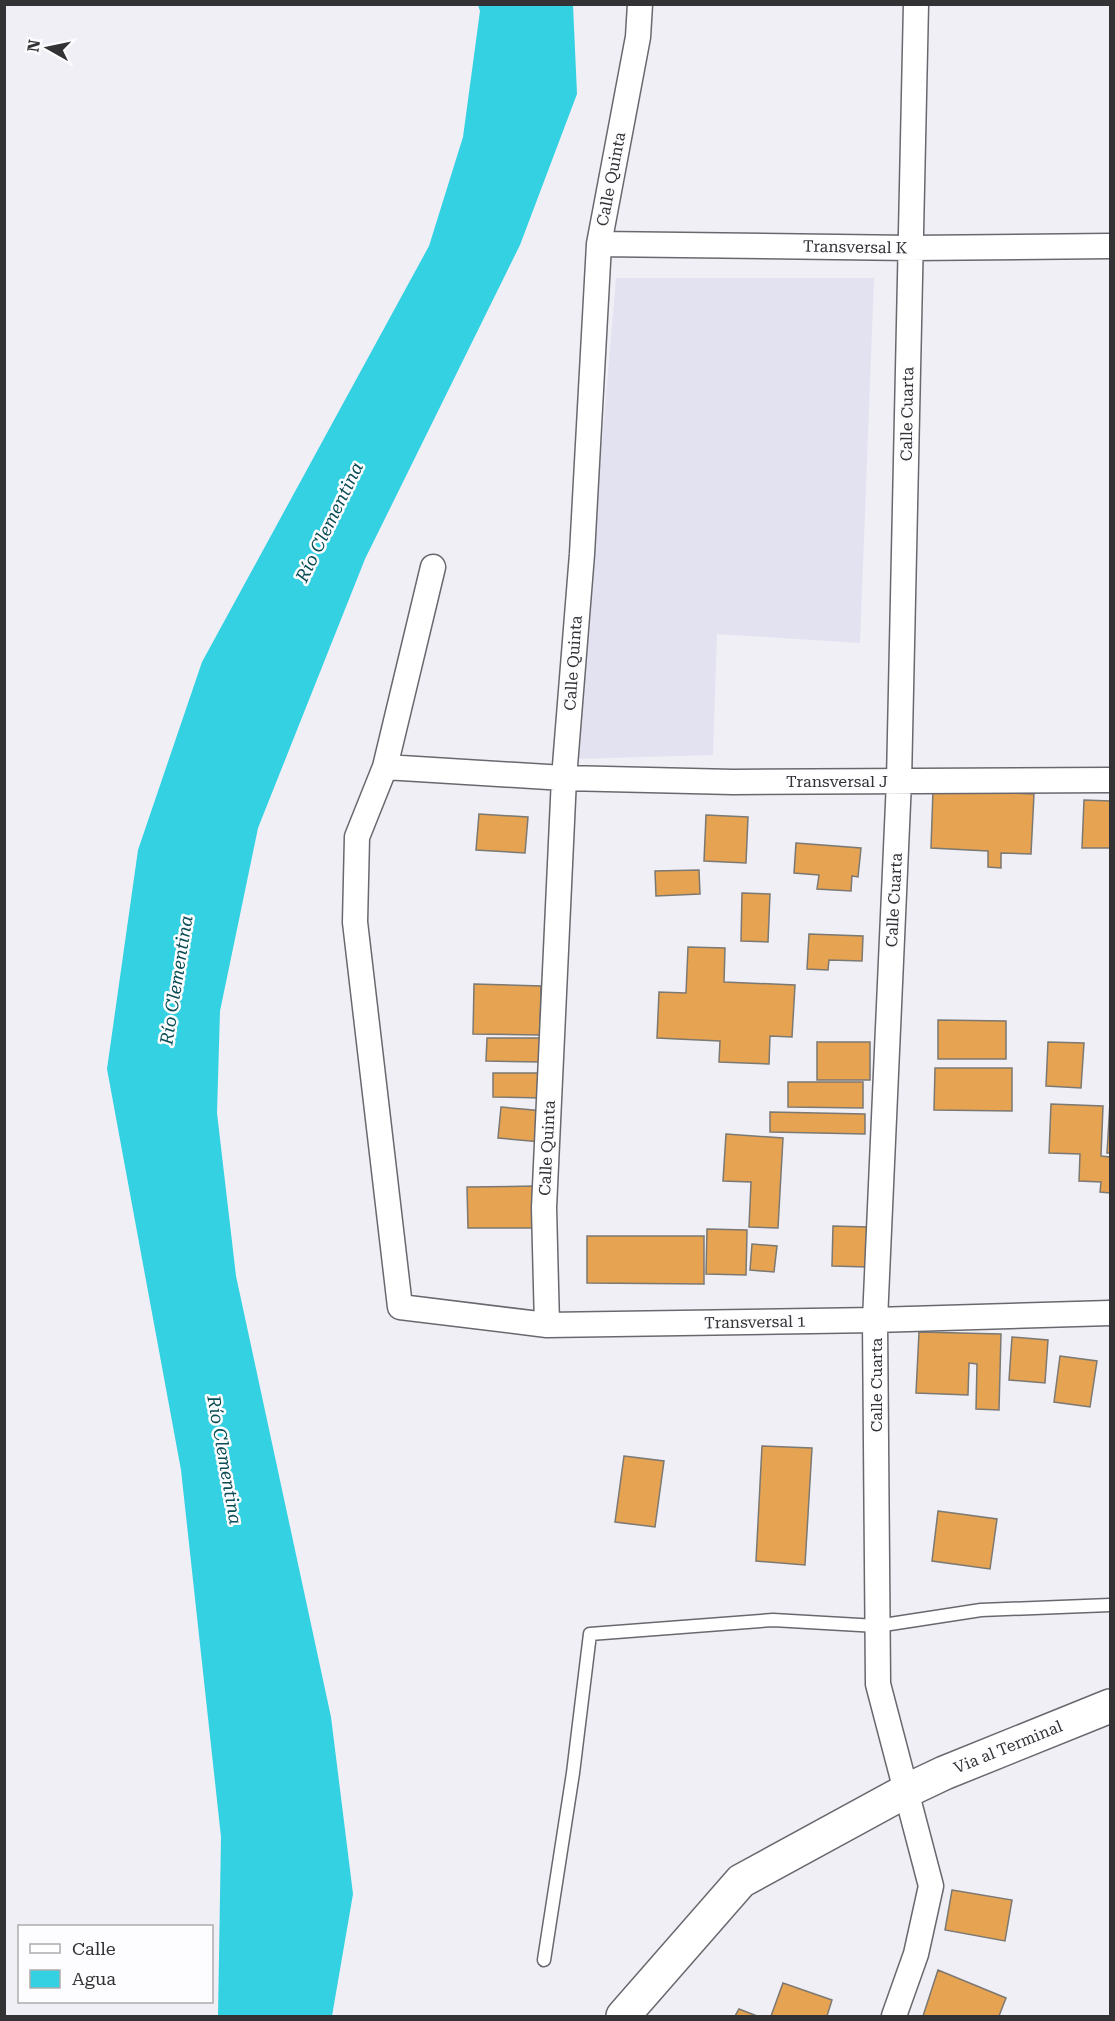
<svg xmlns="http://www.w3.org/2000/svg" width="1115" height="2021" viewBox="0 0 1115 2021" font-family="'Roboto Serif',serif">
<rect width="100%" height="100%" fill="#f0eff6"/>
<path fill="#e3e2f0" d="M616,278H874L860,643L717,634L713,755L575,759Z"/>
<path fill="#33d1e2" d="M478,5H573L577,94L520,245L365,559L258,828L220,1011L217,1113L236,1276L331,1717L353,1894L332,2016H218L221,1837L181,1470L107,1069L138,850L202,662L429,246L463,137L480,11Z"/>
<path fill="#e6a352" stroke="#7c7872" stroke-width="1.5" d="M933,790L1034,794L1031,854L1001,853V868L988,867V851L931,848Z
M1084,800L1110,801V848H1082Z
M479,814L528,817L525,853L476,850Z
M706,815L748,817L746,863L704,861Z
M796,843L861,848L858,877L852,876L851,891L817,889L819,875L794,873Z
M699,870L700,894L656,896L655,871Z
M742,893L770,894L768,942L741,941Z
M809,934L863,936L862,961L829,960L828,970L807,969Z
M688,947L725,948L724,982L795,985L792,1037L770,1036L769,1064L719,1062L720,1041L657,1038L659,992L686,993Z
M474,984L541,986L540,1035L473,1034Z
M938,1020L1006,1021V1059H938Z
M487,1038H540V1062L486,1061Z
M817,1042H870V1080H817Z
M1048,1042L1084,1043L1081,1088L1046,1086Z
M935,1068H1012V1111L934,1110Z
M493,1073H542V1098L493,1097Z
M788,1082H863V1108L788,1107Z
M1110,1102V1153H1107Z
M1051,1104L1103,1106L1101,1156L1110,1157V1193L1100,1192L1101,1182L1079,1181L1080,1154L1049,1153Z
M501,1107L544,1111L541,1142L498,1138Z
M770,1112L865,1114V1134L770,1132Z
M726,1134L783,1138L778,1228L749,1227L751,1182L723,1181Z
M538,1186L539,1228H468L467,1187Z
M833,1226L868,1227L867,1267L832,1266Z
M707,1229L747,1230L746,1275L706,1274Z
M587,1236H704V1284L587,1283Z
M752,1244L777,1246L774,1272L750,1270Z
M919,1332L1001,1334L999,1410L976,1409L977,1364L969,1363L968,1395L916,1393Z
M1012,1337L1048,1340L1045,1383L1009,1380Z
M1060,1356L1097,1361L1090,1407L1054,1402Z
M762,1446L812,1448L805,1565L756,1561Z
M624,1456L664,1461L655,1527L615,1522Z
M938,1511L997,1519L990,1569L932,1561Z
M952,1890L1012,1900L1005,1941L945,1930Z
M938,1970L1006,1998L999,2016H923Z
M783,1983L832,2000L827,2016H771Z
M739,2009L757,2016H735Z"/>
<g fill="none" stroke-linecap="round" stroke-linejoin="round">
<g stroke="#69686e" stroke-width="15">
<path id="lane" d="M544,1960L573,1773L590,1634L773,1620L877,1626L981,1610L1110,1605"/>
</g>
<g stroke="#69686e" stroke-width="27">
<path id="street" d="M599,244L911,248L1110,246
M433,567L385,767L357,837L355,922L400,1307L547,1325L875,1320L1110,1313
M385,767L564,778L733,782L1110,780
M547,1325L544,1208L564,778L582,554L599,244L638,37L640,4
M894,2016L916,1954L931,1886L878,1684L875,1320L899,781L916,4"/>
</g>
<g stroke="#69686e" stroke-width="36">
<path id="highway" d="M623,2016L741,1881L906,1791L944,1773L1110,1706"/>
</g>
<use href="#lane" stroke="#fff" stroke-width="12"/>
<use href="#street" stroke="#fff" stroke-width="24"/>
<use href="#highway" stroke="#fff" stroke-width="33"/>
</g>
<g text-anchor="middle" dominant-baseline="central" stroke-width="5" stroke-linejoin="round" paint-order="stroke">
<g font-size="16" fill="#333235" stroke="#fdfdff">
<text transform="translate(611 179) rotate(-79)">Calle Quinta</text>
<text transform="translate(855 247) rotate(1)">Transversal K</text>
<text transform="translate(907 414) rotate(-89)">Calle Cuarta</text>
<text transform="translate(573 663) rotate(-86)">Calle Quinta</text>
<text x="837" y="781">Transversal J</text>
<text transform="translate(894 900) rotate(-87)">Calle Cuarta</text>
<text transform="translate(547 1148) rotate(-87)">Calle Quinta</text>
<text transform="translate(755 1322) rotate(-1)">Transversal 1</text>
<text transform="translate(876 1385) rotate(-90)">Calle Cuarta</text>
<text transform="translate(1008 1747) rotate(-22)">Via al Terminal</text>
</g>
<g font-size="18" font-style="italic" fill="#094c54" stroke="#fdfdff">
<text transform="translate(329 522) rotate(-64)">Río Clementina</text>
<text transform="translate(176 980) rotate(-81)">Río Clementina</text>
<text transform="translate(225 1460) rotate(80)">Río Clementina</text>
</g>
</g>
<rect width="1115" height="2021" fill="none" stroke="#333235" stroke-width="12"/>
<rect x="18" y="1925" width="195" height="78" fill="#fdfdff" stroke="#acacae" stroke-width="1.5"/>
<rect x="30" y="1944" width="30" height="9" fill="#ffffff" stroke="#acacae" stroke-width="1.5"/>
<text x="72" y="1955" font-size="18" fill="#333235">Calle</text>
<rect x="30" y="1970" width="30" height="18" fill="#33d1e2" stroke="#acacae" stroke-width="1.5"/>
<text x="72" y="1985" font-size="18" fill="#333235">Agua</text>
<g transform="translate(48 48) rotate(279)" stroke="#fdfdff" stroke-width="4.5" paint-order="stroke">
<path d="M0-4.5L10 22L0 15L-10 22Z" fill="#333235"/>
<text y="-9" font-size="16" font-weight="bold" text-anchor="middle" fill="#333235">N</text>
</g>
</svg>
